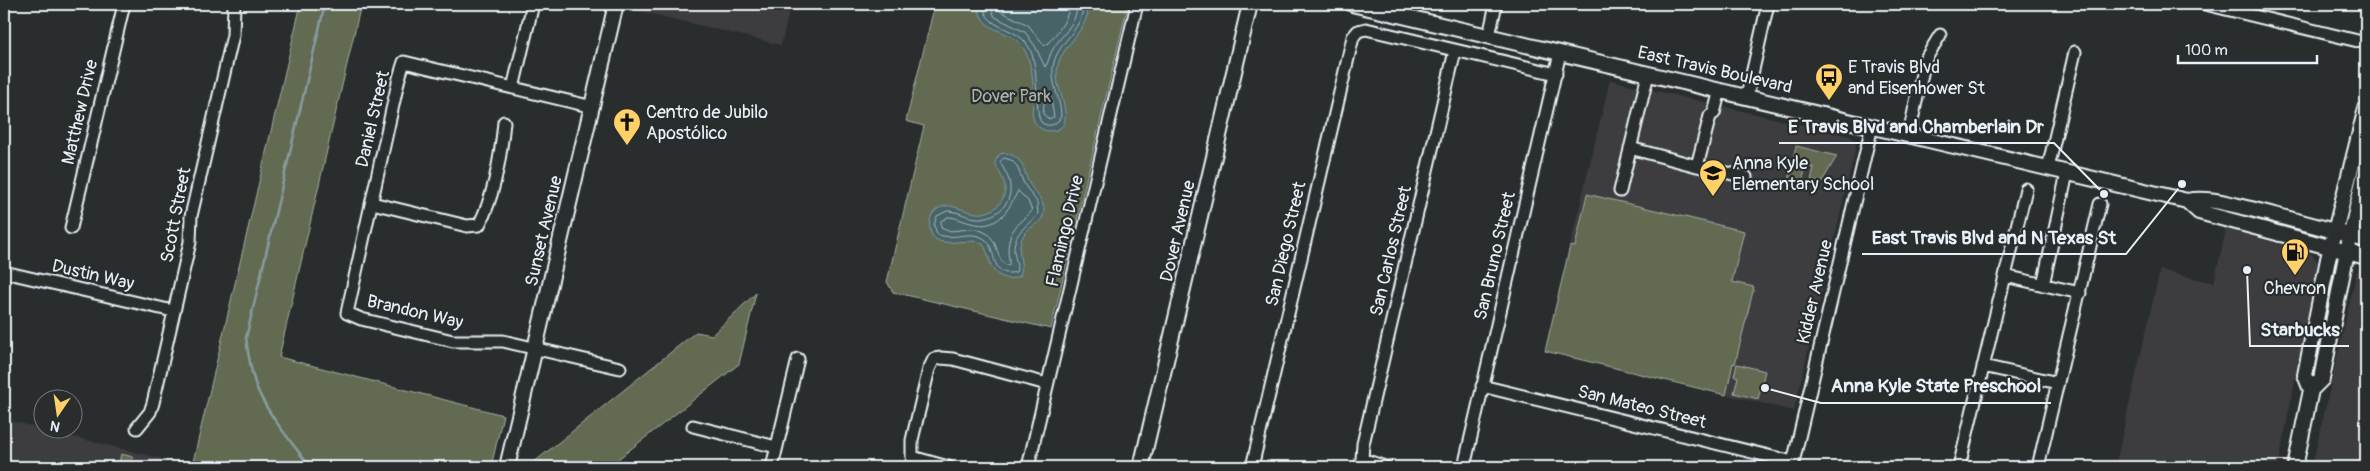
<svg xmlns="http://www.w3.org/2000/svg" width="2370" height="471" viewBox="0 0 2370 471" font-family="Pangolin,sans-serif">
<rect width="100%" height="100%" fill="#2a2d2e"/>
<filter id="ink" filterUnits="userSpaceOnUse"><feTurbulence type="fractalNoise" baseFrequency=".02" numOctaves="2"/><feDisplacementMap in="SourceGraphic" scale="10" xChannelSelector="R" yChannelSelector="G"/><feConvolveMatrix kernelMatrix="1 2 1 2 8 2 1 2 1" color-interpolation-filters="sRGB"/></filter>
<g filter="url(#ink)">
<path fill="#3e3c41" d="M637,4H791L781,45L636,10Z
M1610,80L1849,136L1855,140L1856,147L1794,411L1545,351Z
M2226,229L2311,253L2318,262L2278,467H2115L2160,270L2214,283Z
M2366,266V467H2312L2357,271Z
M4,419L78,438L195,467H4Z"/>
<path fill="#626a51" stroke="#a5aea4" d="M301,4H361L279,357L503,415L491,467L192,466Z
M935,4H1128L1051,329L893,292L887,282L924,126L906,121Z
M1796,146L1837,156L1821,183L1811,180L1814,168L1806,166L1801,187L1787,184Z
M1587,194L1744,231L1732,282L1754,287L1735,364L1733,363L1726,395L1545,351L1570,246L1575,247Z
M756,293L739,364L608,467H528L696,332L712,335Z
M1737,364L1765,371L1758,399L1734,393L1738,377L1734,376Z
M121,454L133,457L131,467H118Z"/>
<path fill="#466468" stroke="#879ca2" d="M978,4H1088C1090,28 1067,41 1059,61C1057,68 1056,77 1058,84C1061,98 1077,131 1049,131C1042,131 1037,126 1034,121C1031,113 1033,106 1033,98C1034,81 1032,64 1024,49C1010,26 981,36 978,4Z
M1005,153C1011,154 1015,156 1019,160C1024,166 1025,174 1028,181C1033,192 1048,202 1043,216C1039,227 1023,226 1020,245C1018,256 1024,265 1020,276L1009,279C985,274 993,256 982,243C967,236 934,253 930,229C929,223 930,218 933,213C947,198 959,211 976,213C990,215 1005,204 1005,189C1006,178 996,171 995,161L1000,154Z"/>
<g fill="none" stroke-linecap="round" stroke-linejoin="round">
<path stroke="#a7b9be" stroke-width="1" d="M983,4C987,33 1016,23 1030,49C1040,70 1034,116 1042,123C1050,128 1058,124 1061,116C1061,97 1049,82 1054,62C1060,40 1084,29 1083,4
M989,4L995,17L1025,32L1035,46L1045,67C1049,62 1049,55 1053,49C1062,34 1078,23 1077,4
M997,4L1000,11L1028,25L1045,46C1055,36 1070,19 1069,4
M1047,93L1050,94L1054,117L1049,119L1043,114L1045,95Z
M1004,158L1011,160L1017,166L1024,184L1037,202L1038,215C1025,227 1010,236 1015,256C1016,263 1018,266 1016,272C990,279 997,250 986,240C971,228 953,242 937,234L934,225L937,216L947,211C958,211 966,217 977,218C994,219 1012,205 1010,187C1010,178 1004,170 1000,162Z
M1018,191L1028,201L1032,211C1019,226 1009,226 1008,251C1008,256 1010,261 1009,266C995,263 1000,241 986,233C970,223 954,236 941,228V221L948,217C956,217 962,221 971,223C998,231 1008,210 1018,191Z"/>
<path stroke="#879ca2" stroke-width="2.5" d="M310,467C292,442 265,412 255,383C250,368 248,353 246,338L325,4"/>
<g stroke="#e8f1f8" stroke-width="15">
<path id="minor" d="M2205,4L2366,43
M1489,36L1496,4
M513,88L533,4
M1747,96L1768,4
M593,107L404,62L399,78L347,313L361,319L453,341H503L620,368
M1909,134L1925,60L1940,35
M1630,148L1697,166L1710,116L1714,113L1720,90
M1697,166L1746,177
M2048,168L2075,52
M1620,191L1648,74
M372,203L467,226L479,225C494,197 501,154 504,122
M71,228L124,4
M4,272L173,311
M2005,276L2080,293
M2043,285L2067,173
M1983,366L2058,383
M1482,386L1793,462
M693,426L776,447
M137,428L150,412L153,403L190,242L191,216L233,35L234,4
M772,467L798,359
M948,467L912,457V440L929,369L934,359L941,358L953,359L1047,384
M1028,467L1137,4
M1252,467L1353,37L1358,31L1366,29L1556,74
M1385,467L1362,459L1363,444L1455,51
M1464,467L1560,53
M1792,467L1872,126
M1959,467L2026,189
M2038,467L2100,204"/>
</g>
<g stroke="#e8f1f8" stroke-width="18">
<path id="major" d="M1352,4L2187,201C2209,197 2229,204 2251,209C2290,219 2328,229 2366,240
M2187,201L2199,212L2366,257
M2311,390L2305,375L2328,259L2366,108
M507,467L616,4
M1141,467L1250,4
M2295,467L2311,390L2322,379L2347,251L2366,168"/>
</g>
<use href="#minor" stroke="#2a2d2e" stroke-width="11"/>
<use href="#major" stroke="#2a2d2e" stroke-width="14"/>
</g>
</g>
<defs>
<g id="bus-pin" transform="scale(1.4375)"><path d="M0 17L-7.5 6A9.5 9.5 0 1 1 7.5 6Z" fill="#ffd166" stroke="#2a2d2e"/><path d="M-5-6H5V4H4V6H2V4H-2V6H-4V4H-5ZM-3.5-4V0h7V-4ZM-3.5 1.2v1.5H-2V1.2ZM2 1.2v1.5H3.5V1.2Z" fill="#111"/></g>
<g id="church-pin" transform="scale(1.4375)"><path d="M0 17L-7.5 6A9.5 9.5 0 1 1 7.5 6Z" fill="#ffd166" stroke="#2a2d2e"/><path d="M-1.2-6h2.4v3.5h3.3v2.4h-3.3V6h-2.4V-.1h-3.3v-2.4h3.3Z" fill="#111"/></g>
<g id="school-pin" transform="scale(1.4375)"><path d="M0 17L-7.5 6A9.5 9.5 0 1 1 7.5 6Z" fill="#ffd166" stroke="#2a2d2e"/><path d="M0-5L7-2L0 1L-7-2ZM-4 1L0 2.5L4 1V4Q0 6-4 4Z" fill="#111"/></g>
<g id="fuel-pin" transform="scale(1.4375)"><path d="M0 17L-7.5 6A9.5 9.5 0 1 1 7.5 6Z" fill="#ffd166" stroke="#2a2d2e"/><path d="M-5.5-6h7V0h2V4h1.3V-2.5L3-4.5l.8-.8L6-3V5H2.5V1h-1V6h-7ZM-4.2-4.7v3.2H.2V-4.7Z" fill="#111"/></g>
</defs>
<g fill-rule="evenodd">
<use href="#bus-pin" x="1829" y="77"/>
<use href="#church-pin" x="627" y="122"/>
<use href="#school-pin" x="1713" y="173"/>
<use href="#fuel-pin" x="2295" y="252"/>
</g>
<g text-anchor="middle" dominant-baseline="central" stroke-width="4.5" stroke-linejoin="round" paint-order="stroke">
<g font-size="18" fill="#e8f1f8" stroke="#2a2d2e" text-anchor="start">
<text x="1848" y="67">E Travis Blvd<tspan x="1848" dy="21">and Eisenhower St</tspan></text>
<text x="646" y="112">Centro de Jubilo<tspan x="646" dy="21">Apostólico</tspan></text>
<text x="1732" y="163">Anna Kyle<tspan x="1732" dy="21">Elementary School</tspan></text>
<text x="2295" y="288" text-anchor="middle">Chevron</text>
</g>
<g font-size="18" fill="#e8f1f8" stroke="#2a2d2e">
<text transform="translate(1715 70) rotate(13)">East Travis Boulevard</text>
<text transform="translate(80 112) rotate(-77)">Matthew Drive</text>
<text transform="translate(373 119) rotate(-77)">Daniel Street</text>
<text transform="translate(176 215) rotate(-79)">Scott Street</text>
<text transform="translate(544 231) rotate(-77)">Sunset Avenue</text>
<text transform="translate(1065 231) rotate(-77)">Flamingo Drive</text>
<text transform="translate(1178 231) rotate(-77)">Dover Avenue</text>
<text transform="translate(1286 244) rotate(-77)">San Diego Street</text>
<text transform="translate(1391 251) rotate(-77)">San Carlos Street</text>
<text transform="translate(1495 256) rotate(-77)">San Bruno Street</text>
<text transform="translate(93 275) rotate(13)">Dustin Way</text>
<text transform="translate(1815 292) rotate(-77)">Kidder Avenue</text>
<text transform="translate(415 312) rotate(13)">Brandon Way</text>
<text transform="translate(1642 407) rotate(14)">San Mateo Street</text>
</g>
<g font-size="18" fill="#acb4ad" stroke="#2a2d2e">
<text x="1011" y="96">Dover Park</text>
</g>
</g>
<path fill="none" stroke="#e8f1f8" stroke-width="2" d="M2104 194L2054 143H1779M2182 184L2126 254H1862M2247 270L2250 346H2349M1765 388L1821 403H2051"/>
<g fill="#e8f1f8" stroke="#2a2d2e" stroke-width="2">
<circle cx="2104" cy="194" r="5"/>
<circle cx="2182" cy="184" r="5"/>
<circle cx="2247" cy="270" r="5"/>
<circle cx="1765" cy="388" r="5"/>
</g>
<g font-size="19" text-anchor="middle" font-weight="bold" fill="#e8f1f8" stroke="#2a2d2e" stroke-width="4.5" stroke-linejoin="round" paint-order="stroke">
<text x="1916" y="133">E Travis Blvd and Chamberlain Dr</text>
<text x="1994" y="244">East Travis Blvd and N Texas St</text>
<text x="2300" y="336">Starbucks</text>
<text x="1936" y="392">Anna Kyle State Preschool</text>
</g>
<rect width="2370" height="471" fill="none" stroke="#2a2d2e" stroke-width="20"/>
<rect x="10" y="10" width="2350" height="451" fill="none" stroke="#e8f1f8" stroke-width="2" filter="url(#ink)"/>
<g transform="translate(58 414) rotate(193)"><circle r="24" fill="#2a2d2e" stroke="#767b7f"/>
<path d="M0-4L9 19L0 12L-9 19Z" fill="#ffd166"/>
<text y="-8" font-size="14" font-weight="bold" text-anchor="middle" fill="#e8f1f8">N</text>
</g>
<path d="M2178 55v8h139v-8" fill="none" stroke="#e8f1f8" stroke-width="2.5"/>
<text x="2185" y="55" font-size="15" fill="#e8f1f8" stroke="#2a2d2e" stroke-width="4" paint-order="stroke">100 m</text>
</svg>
